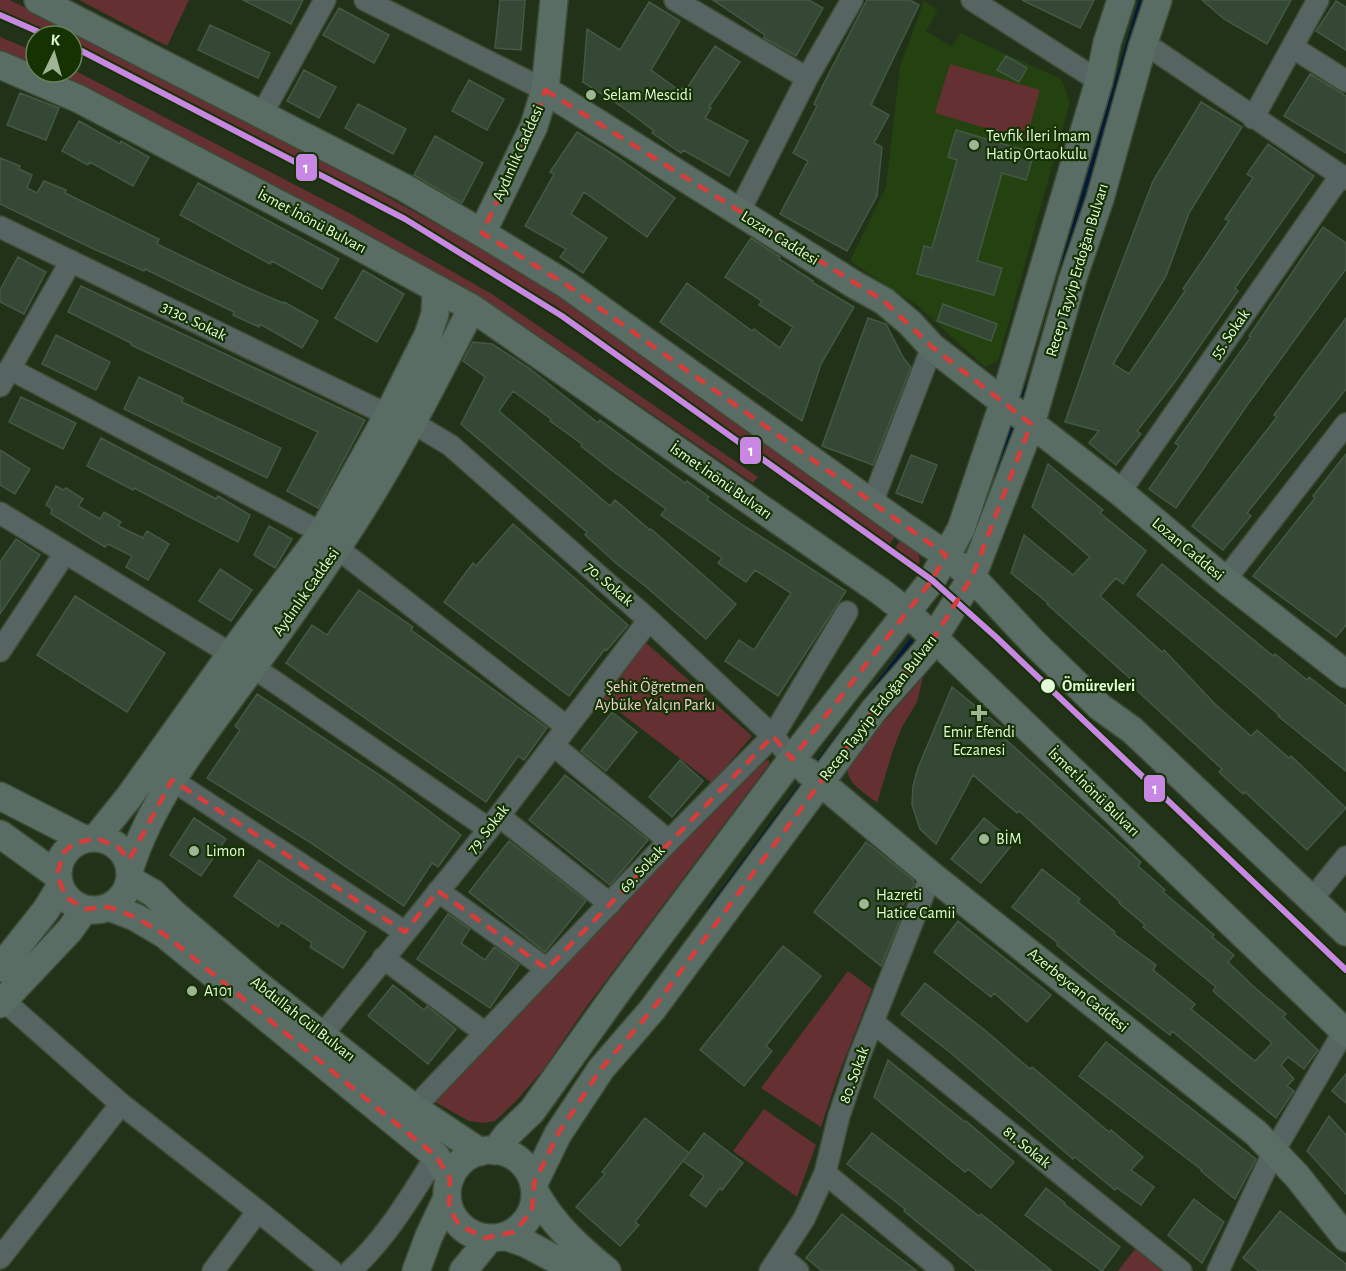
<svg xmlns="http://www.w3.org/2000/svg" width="1346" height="1271" viewBox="0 0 1346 1271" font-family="'Alegreya Sans',sans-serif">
<rect width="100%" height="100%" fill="#223218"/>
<path fill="#234210" d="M924,1L938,10L926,31L952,47L960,33L1061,79L1070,102L998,360L985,367L918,306L850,261L886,187L900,67Z"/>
<path fill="#643032" d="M0,0H9L65,25L210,99L531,276L897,533L889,546L522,287L358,197L169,96L72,49V36H44L0,15Z
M79,0H189L167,46Z
M0,37L36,52V68L0,52Z
M950,64L1040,90L1026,140L935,113Z
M72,69L351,214L492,294L758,477L753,483L477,294L465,292L44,72H72Z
M902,537C912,545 922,550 919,565L894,550Z
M645,642L752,736L712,783L600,697Z
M923,677L917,702L902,727L893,750L877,803C864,792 843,782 848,763Z
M769,760V764L584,1010L543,1070L516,1101L495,1121L483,1123L469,1121L435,1102L515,1012L664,858L763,762Z
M848,971L872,989L836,1081L821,1127L761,1088Z
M764,1109L816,1145L797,1197L733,1151Z
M1135,1249L1162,1271H1118Z"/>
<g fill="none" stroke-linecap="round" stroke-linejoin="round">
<path stroke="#031c3b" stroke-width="4.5" d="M1063,265L1141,0
M1020,406L1031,377
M981,515L1015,422
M819,761L911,641
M710,908L803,783"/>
</g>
<path fill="#354735" stroke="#445945" stroke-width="1.5" d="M243,0H303L291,24Z
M500,0H525L521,50L495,48Z
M713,0H809L823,8L796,56L764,38L765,35Z
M867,0H910L919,5L871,105L889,115L874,143L882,147L877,196L847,251L780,214L808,161L793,153L817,106L814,104L827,77Z
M1022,0H1094L1080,28Z
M1202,0H1291L1267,44L1224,19Z
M1336,1L1346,7V50L1316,31Z
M649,2L680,21L651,70L680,91L682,88L685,91L715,46L740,62L709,107L711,108L705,118L748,141L729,176L683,150L681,153L652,133L654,131L621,106L583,82L587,29L620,50Z
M339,8L389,35L374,63L323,35Z
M210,25L270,53L258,78L198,50Z
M1006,56L1027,68L1019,82L997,70Z
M304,70L336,87L319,118L287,101Z
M1310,74L1346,96V153L1284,116Z
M469,80L504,99L487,130L452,111Z
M20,93L59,108L46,140L7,125Z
M1201,102L1242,127L1189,213L1166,276L1113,364L1129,374L1185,291L1183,289L1229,221L1225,219L1253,178L1247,174L1268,144L1314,176L1235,288L1238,291L1174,383L1137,431L1141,434L1116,465L1089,443L1099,431L1065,422L1103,312L1153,181Z
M358,104L406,129L393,154L345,128Z
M79,121L120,144L121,141L149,157L133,186L90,162L88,165L62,151Z
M956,130L1034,153L1026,180L1002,173L977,261L1002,268L994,295L917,274L924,246L932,248L957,160L948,157Z
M577,132L614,155L675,198L647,237L584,192L571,214L607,238L583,273L560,257L566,249L525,226L554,174L550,172Z
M435,136L483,163L462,203L414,175Z
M0,158L20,166L19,169L32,175L27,188L37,193L44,181L66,190L65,193L159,239L157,244L246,287L283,303L284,302L318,321L302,348L260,324L259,327L233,315L234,312L145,269L144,271L96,250L0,204Z
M198,183L339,259L322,289L272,261L270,264L180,215Z
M1323,227L1346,243V269L1248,404L1176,508L1149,489L1179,446L1175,443L1251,337L1249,336Z
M751,238L780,257L779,259L813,281L812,282L854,307L821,364L802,421L660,322L687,283L752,331L754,329L780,348L793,327L759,305L762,301L725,277Z
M18,257L46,272L24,314L0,302V290Z
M363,270L404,294L377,342L335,318Z
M81,286L365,420L318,508L287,491L318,432L131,345V343L68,312Z
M943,304L997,324L991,341L937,321Z
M868,318L886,324L904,359L911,367L873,465L822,446Z
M1346,318V389L1247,513L1251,516L1223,550L1192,526L1277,417L1274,415Z
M56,335L110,362L96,390L42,364Z
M473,342L492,344L529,368L598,423L600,420L685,483L687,481L709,497L707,500L744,526L846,591L778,696L725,661L739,640L754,650L791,593L755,570L746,582L718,563L722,558L661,515L666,509L610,469L581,446L582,444L550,421L551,419L513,391L499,411L610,506L615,500L650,530L651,529L736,604L706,639L644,585L617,564L585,535L587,532L461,424L485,377L463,361Z
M139,377L183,398L182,402L281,448L267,478L124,409Z
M21,397L76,423L63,449L9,422Z
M101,438L216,499L218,496L250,515L238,542L134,488L133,490L87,466Z
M0,450L30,469L15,494L0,485Z
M1346,454V625L1336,637L1253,576L1315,498L1313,496Z
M911,455L937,465L922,503L896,493Z
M1048,464L1103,510L1100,513L1146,551L1123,584L1116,578L1100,596L1162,652L1164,650L1215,704L1251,736L1257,730L1289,758L1291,756L1346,808L1307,850L1245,792L1243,794L1219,772L1222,769L1130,684L1133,681L1047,604L1048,603L1011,573L1024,535L1073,575L1090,557L1032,507Z
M56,486L63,490L66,488L83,499L78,506L100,519L104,512L121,522L118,526L143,538L147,531L169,544L148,580L126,567L132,556L108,544L105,547L51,514L52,509L46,505Z
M513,524L628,625L607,650L605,649L569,696L444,602L473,563L476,566Z
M269,526L292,539L275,568L254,555Z
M16,539L40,555L0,614V562Z
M1162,564L1273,656L1275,654L1307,680L1309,677L1346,706V771L1278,716L1279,715L1247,687L1137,595Z
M220,569L252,590L231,621L199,601Z
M359,590L413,627L411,630L547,728L524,760L518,756L486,802L286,663L312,625L327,635Z
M75,596L165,653L127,712L37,655Z
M952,687L1006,731L1003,737L1141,862L1138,866L1165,890L1163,892L1214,935L1212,937L1234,955L1228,962L1254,987L1286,1014L1283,1017L1318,1050L1304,1069L1288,1057L1281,1065L1294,1079L1287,1086L1294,1091L1276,1118L1172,1031L1170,1035L1094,976L1057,945L1058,943L1012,907L1042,869L1080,899L1078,902L1115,932L1114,934L1156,965L1153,970L1195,1004L1191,1009L1255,1061L1272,1043L1213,991L1216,987L1143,927L1145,925L1119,903L1120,902L1019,811L1017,813L973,775L936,844L920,829L912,805L913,786L918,768Z
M257,694L390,782L461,835L438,867L432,863L404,906L308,841L207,778L240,730L235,726Z
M612,712L637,732L606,771L581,751Z
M680,760L703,781L672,817L649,797Z
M565,775L648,840L610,885L529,820Z
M194,818L226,839L201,876L170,855Z
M984,818L1014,842L981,883L951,859Z
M509,841L586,901L545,952L469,892Z
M866,842L913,880L914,885L901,908L904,910L881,966L814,912Z
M259,860L366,932L343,968L310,947L312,943L281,922L278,927L234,896Z
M448,914L470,929L461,943L485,960L494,947L519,965L490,1008L417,959Z
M958,921L1051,995L1027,1022L994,993L991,997L934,952Z
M783,946L821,976L766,1046L772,1051L744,1086L700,1050Z
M925,983L987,1032L1030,1069L1032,1067L1109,1132L1111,1130L1143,1157L1131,1170L1154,1187L1141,1205L1117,1188L1115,1190L1075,1157L1073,1159L951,1053L901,1014Z
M393,985L424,1010L427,1006L456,1029L428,1064L368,1016Z
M1106,1042L1256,1159L1235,1199L1201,1171L1202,1170L1079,1076Z
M888,1060L965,1122L966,1121L1014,1162L991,1188L968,1169L965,1172L874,1097Z
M1346,1074V1103L1332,1091Z
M1329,1116L1346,1135V1194L1307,1151Z
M645,1118L689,1153L635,1222L639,1225L620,1246L576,1207L605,1174L602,1172Z
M704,1133L743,1163L722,1190L720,1188L706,1207L690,1195L704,1176L683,1161Z
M872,1133L979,1216L981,1214L1052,1271H977L904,1211L905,1209L847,1164Z
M1046,1188L1065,1203L1064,1204L1120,1247L1102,1271L1025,1215Z
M1194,1199L1224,1222L1202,1263L1168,1235Z
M1280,1211L1346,1264V1271H1259L1243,1258Z
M842,1214L882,1245L917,1271H822L806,1258Z"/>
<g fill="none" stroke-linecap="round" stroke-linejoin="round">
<g stroke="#3e4c35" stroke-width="24">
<path id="minor" d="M365,0L545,90
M675,0L807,78
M972,0L1099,81
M1143,45L1156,51L1346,179
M1292,47L1346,81
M262,114L325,0
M1253,118L1318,0
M739,212L807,78L852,0
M0,227L388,415
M10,369L322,533
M0,386L71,261
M413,423L450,445L649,620L773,736L792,759
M1120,492L1341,175
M872,503L932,347
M0,513L231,654
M337,548L567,727
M1225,580L1346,424
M0,651L65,553
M253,667L489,829
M553,745L669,841
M172,780L405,932
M499,816L610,904
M438,891L547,969
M1312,899L1346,857
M383,958L485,1033
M3,1000L121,1104L258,1211L213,1271
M874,1023L1181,1271
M323,1034L489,829L649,620
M414,1108L669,841L773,736L847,612
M825,1173L943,1271
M258,1211L332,1271
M781,1257L798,1271
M0,1258L121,1104
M350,1271C386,1239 411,1196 436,1156
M770,1271L804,1219L825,1173L839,1116L859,1057L931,875
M1218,1271L1274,1151L1344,1031"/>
</g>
<g stroke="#3e4c35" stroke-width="30">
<path id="major" d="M38,0L405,188L482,233L567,285L905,527L946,555L972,577L1034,643L1100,707L1132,730L1346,932
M0,65L79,99L338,235L472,308L880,591L907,612L1346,1033
M545,90L855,285L884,301L910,323L932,347L1120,492L1225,580L1346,674
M482,233L534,126L545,90L554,0
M807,771L931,875L1256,1133L1297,1176L1346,1238
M0,796L84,839
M0,834L57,875
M58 874a36 36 0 1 1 72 0a36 36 0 1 1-72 0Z
M96,838L129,797L231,654L322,533L388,415L428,335L435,314L436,289
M130,868C154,793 206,731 252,668C281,629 309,589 336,549C388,473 430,390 472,308
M130,880L153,893L173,913L252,980L414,1108L480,1152
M109,907L135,917L164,934L436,1156L450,1179
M0,968L46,910L60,887
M0,1004L69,931L85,909
M447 1194a44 44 0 1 1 88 0a44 44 0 1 1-88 0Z
M495,1151L507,1135L532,1111L620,988L792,759L932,580L961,529L1004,401L1099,81L1107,43L1121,0
M534,1183L558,1134L601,1069L652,1010L874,710L925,652L972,577L1031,424L1073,278L1100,199L1143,45L1158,0
M535,1192C553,1225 579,1248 607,1271
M505,1236L527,1244L577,1271
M416,1271L429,1236L447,1198
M463,1271L490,1238"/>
</g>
<use href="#minor" stroke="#566561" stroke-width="21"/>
<use href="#major" stroke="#596d65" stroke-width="27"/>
<g stroke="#143202" stroke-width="10">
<path id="tram-1" d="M0,15L48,36
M72,46L405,219L562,316L932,580L996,637L1346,970"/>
</g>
<use href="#tram-1" stroke="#c787e3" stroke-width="6"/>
</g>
<path fill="none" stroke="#d73d3a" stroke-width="4.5" stroke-dasharray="12 8" stroke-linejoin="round" d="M545,90L884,301L932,347L1031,424L972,577L925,652L874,710L652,1010L601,1069L558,1134L534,1183L532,1211L514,1232L485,1238L459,1225L449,1208L450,1179L436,1156L164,934L135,917L109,907L85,909L66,897L57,875L64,852L73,844L96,838L118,847L129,860L172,780L405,932L438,891L547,969L773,736L792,759L932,580L946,555L567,285L482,233L534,126Z"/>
<g fill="#a0b596" stroke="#143202" stroke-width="2">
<circle cx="591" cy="95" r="6"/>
<circle cx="974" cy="145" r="6"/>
<path d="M976 704h6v6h6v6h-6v6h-6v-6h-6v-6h6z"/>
<circle cx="984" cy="839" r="6"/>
<circle cx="194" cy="851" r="6"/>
<circle cx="864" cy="904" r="6"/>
<circle cx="192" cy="991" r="6"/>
</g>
<circle fill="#e4fbda" stroke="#143202" stroke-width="2" cx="1048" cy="686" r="8"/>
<g text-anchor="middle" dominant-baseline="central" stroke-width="4.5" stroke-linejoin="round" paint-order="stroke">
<g font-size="16" fill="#e4fbda" stroke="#143202" text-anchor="start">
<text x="603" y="95">Selam Mescidi</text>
<text x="986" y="136">Tevfik İleri İmam<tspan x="986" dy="18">Hatip Ortaokulu</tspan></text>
<text x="979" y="732" text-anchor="middle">Emir Efendi<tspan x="979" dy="18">Eczanesi</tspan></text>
<text x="996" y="839">BİM</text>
<text x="206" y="851">Limon</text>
<text x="876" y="895">Hazreti<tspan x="876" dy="18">Hatice Camii</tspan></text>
<text x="204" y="991">A101</text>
</g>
<g font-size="16" fill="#e4fbda" stroke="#143202">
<text transform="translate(518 153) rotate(-66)">Aydınlık Caddesi</text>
<text transform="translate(312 221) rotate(28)">İsmet İnönü Bulvarı</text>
<text transform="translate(780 238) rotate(32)">Lozan Caddesi</text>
<text transform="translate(1077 270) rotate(-73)">Recep Tayyip Erdoğan Bulvarı</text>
<text transform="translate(194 321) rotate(26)">3130. Sokak</text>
<text transform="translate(1230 334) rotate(-55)">55. Sokak</text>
<text transform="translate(721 481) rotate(35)">İsmet İnönü Bulvarı</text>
<text transform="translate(1188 549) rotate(40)">Lozan Caddesi</text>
<text transform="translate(609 584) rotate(41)">70. Sokak</text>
<text transform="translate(306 592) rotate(-55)">Aydınlık Caddesi</text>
<text transform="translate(878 708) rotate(-52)">Recep Tayyip Erdoğan Bulvarı</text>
<text transform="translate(1094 792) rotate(44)">İsmet İnönü Bulvarı</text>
<text transform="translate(488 829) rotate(-52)">79. Sokak</text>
<text transform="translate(642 869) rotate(-47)">69. Sokak</text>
<text transform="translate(1078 990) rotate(39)">Azerbeycan Caddesi</text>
<text transform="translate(303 1019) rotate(38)">Abdullah Gül Bulvarı</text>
<text transform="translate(854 1075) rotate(-70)">80. Sokak</text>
<text transform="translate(1027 1147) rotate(39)">81. Sokak</text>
</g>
<g font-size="16" font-weight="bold" fill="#e4fbda" stroke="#143202" text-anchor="start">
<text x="1062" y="686">Ömürevleri</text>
</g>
<g font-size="16" fill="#edd0d1" stroke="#143202">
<text x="655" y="687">Şehit Öğretmen<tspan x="655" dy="18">Aybüke Yalçın Parkı</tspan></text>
</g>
</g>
<g stroke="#143202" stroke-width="2">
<rect x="295" y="153" width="23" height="29" rx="6" fill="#c787e3"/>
<rect x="739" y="436" width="23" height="29" rx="6" fill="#c787e3"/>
<rect x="1143" y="774" width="23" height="29" rx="6" fill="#c787e3"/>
</g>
<g font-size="16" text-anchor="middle" font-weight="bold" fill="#fff">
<text x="306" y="173">1</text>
<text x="751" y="456">1</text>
<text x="1155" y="794">1</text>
</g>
<g transform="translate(54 54) rotate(5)"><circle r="28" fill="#143202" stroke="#678258" stroke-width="1.5"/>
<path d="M0-4.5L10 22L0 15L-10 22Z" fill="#a0b596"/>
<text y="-9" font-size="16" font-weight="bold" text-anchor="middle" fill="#e4fbda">K</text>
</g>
</svg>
